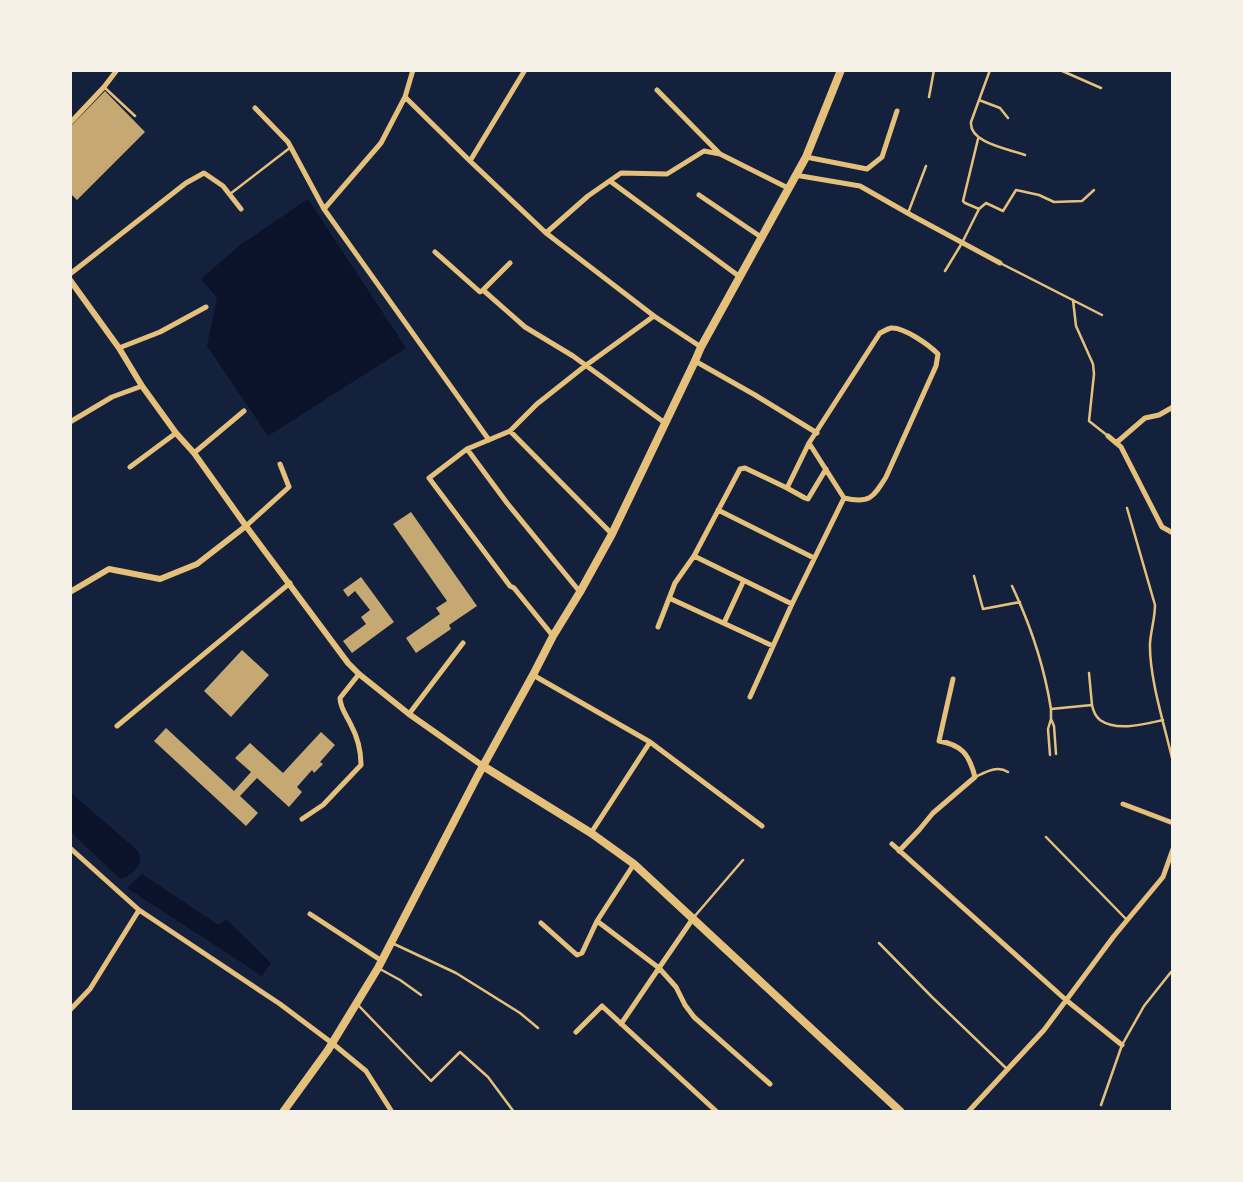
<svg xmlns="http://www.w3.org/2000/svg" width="1243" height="1182" viewBox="0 0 1243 1182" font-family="Mulish,sans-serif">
<rect width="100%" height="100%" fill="#14213d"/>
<path fill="#0b132b" d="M308,199L406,348L268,436L207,346L217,298L201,279L240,245Z
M70,792L138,851C139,854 141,858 140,862C138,870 127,878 120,879L70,831Z
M142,874L217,924H221L226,919L271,963L262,976L127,888Z"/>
<path fill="#c6a872" d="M105,91L145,132L77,200L70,193V127Z
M411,512L477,606L449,625L451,629L416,653L406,638L440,614L436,608L447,601L393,524Z
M361,577L394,622L352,653L343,641L366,624L361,617L370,610L355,591L348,597L343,590Z
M242,650L269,675L231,717L204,691Z
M166,728L234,791L251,772L235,758L250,743L283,773L321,732L335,745L320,762L323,764L314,773L312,770L297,787L302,792L289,807L257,778L240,796L258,813L246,826L154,741Z"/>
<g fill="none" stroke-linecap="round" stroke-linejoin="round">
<path stroke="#e5c07b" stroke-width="2.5" d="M990,70L971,122C969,143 1009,149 1025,155
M1060,70L1101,88
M104,87L135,116
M929,97L934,70
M979,100L1000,108L1008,118
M978,139L963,201L965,203L979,209
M230,194L291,147
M908,213L926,166
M1000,263L1102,315
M945,271L962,243L979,209L986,203L1003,211L1016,190L1039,195L1054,202L1082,201L1094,190
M1073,300L1076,326L1093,364L1094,374L1089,421L1108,436
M1127,508L1155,605C1155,618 1151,630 1150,643C1149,678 1165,727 1173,762
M974,576L983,609L1020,602
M1012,586C1031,626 1044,665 1051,709L1092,705C1093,710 1095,716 1100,720C1117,732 1145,724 1163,720
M1089,673L1092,705
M1051,719L1054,726L1056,754
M1050,755L1048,729L1051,719V709
M975,777C986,772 997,765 1008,772
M1046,837L1127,920
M694,917L743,860
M392,943L456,973L520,1013L538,1028
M879,943L932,997L1007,1069
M380,969L400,980L421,995
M359,1006L431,1081L460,1052L488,1077L514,1112
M1101,1105L1122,1045L1144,1006L1171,972L1173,973"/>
<path stroke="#e5c07b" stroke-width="5" d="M657,90L720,154
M405,97L470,161L546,233L654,316L701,347
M255,108L288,142L324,209L489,440
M70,123L104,87L117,70
M806,157L867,169L882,157L897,111
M470,161L525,70
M795,175L860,186L911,215L1000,263
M610,181L740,277
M699,195L761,237
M324,209L381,143L405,97L413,70
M546,233L588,196L621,173L667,174L704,151L720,154L788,188
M435,252L480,292L483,290L525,327L573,356L665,423
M70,274L186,183L204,173L223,186L241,209
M483,290L510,263
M119,348L160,332L206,307
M695,361L755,395L817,433
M70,422L112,397L142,386
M510,431L612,534
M1108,436L1121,447L1162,527L1173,533
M1116,443L1145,418L1159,415L1173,407
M467,449L507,503L580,592
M194,453L244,411
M130,467L176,433
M787,488L809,443L880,333C884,331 887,329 891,328C904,327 929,345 938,354L936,366L886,477C873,498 869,504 844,498L809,443
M718,510L814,558
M246,526L289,487L280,464
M694,556L792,604
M669,598L773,646
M724,623L743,582
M658,627L675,583L694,556L740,469L745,468L787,488L805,498L808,499L826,469
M553,636L514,588L510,586L429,478L467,449L510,431L537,404L585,366L654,316
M533,675L650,742L762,826
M750,697L792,604L844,498
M409,714L463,643
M117,726L290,583
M1123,804L1173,823
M302,819L323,805L361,765C361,750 358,738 351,725C347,716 340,708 340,698L359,674
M591,833L650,742
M892,844L1066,1000L1122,1045
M70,848L139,910L280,1004L332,1043L366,1071L392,1112
M899,851L919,830L933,813L975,777C969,754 962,745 939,741L953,679
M310,914L382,961
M694,917L659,968L676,987L685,1005L694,1017L770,1084
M541,923L577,955L582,953L597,921
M70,1010L90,989L139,910
M621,1024L659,968L597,921L634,864
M576,1032L602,1006L717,1112
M968,1112L1044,1030L1114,936L1163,877L1173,849"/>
<path stroke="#e5c07b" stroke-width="6" d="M70,280L119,348L142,386L176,433L194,453L246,526L348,663L359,674L409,714L483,766
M70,592L109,569L160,579L197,564L246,526"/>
<path stroke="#e5c07b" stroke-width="8" d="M483,766L591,833L634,864L901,1112
M283,1112L328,1050L378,968L477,777L533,675L553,636L580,592L612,534L695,361L701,347L806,157L841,70"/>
</g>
<rect width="1243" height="1182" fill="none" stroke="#f6f1e7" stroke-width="144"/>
</svg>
